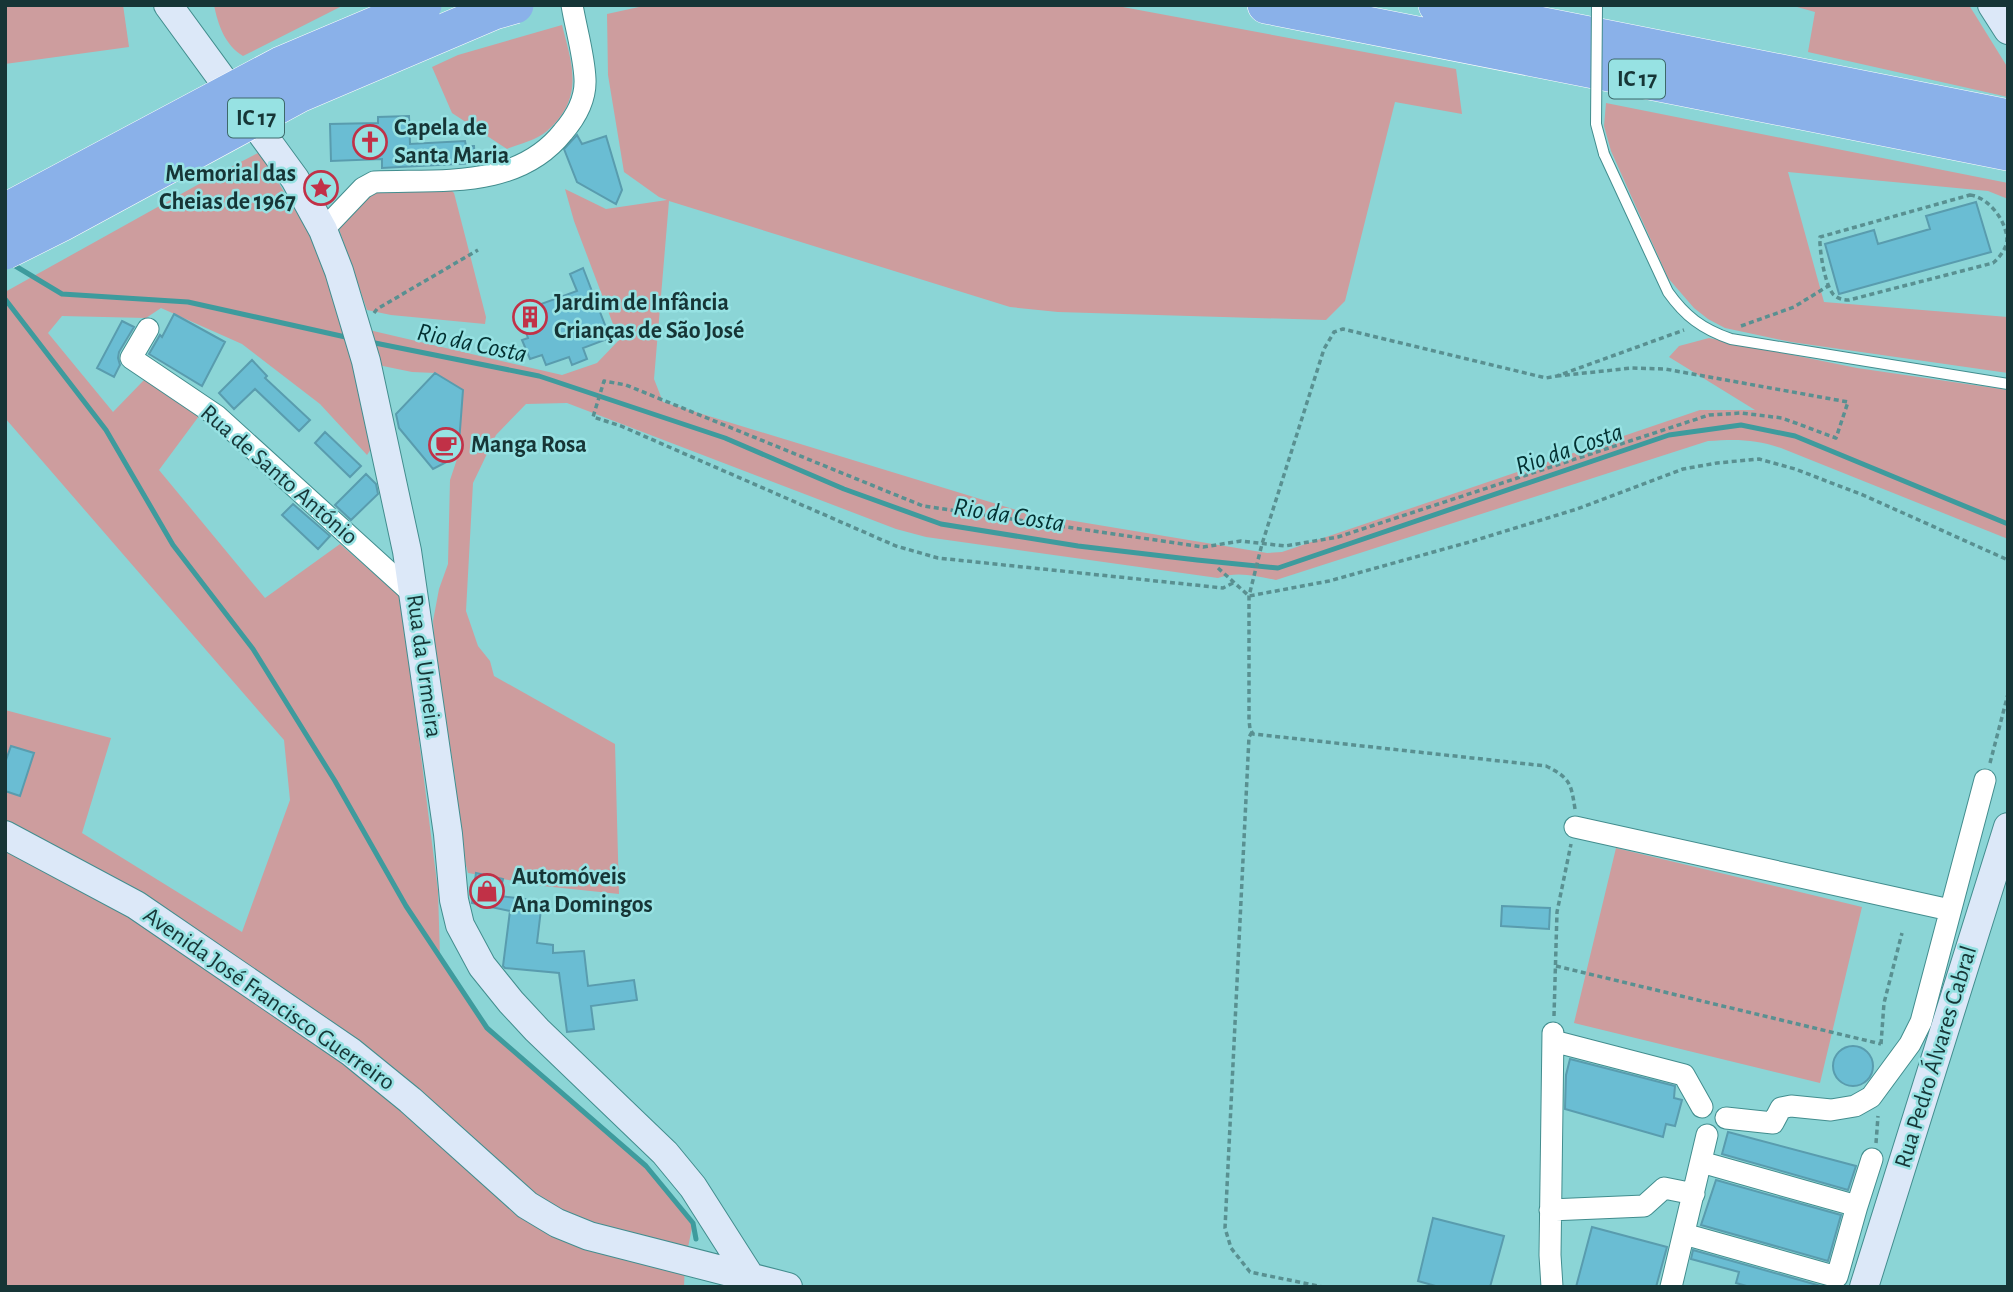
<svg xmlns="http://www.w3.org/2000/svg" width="2013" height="1292" viewBox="0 0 2013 1292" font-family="'Alegreya Sans',sans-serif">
<rect width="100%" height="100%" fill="#8bd5d6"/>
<path fill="#cd9d9e" d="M5,5H123L129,47L5,64Z
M214,5H344L243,56C225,45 218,25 214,5Z
M648,5H1112L1456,69L1462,114L1395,102L1345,301L1326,320L1058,312L1010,307L669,201L654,379L663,402L1026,513L1267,553L1282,552L1700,410H1755L1669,357L1679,346L1709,338L1857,368L2008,390V539L1781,448C1755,439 1736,439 1708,441L1276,580C1256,576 1237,571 1218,578L926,537L896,529L567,403L526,404L496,435L473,483L466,611L478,646L490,661L494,676L615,744L619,894L543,886L468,873L462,850L455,778L435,649L433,621L439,589L448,564L450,480L458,456L463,390L435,373L412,372L378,365L369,330L562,375L597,363L619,340L574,221L565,189L606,209L667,200L659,197L624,172L608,75L607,14Z
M1790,5H1969L2008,68V97L1808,52L1815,12Z
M562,25C573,67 584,98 547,131C537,140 519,144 507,149L452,113L432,67L458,55Z
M1606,103L2008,183V199L1988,191L1788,172L1824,302L2008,317V373L1791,342L1725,328L1708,319L1694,308L1668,278L1611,151L1604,126Z
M260,152L307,230L343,314L375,443L367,455L320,404L242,344L161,308L146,318L62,316L48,333L113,412L145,379L202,412L159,470L265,598L340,544L401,597L438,891L440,958L487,1028L646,1166L693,1223L685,1262L684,1287H5V710L111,738L82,833L242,932L290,800L284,740L5,418V292L208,179Z
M447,186L454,193L486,317L485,324L391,315L367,310L339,229L356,205L376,191Z
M1616,848L1862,907L1820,1083L1574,1023Z"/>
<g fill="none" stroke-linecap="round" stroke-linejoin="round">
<path stroke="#3e9b9d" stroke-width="5" d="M12,264L62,294L188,302L350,338
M5,299L106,430L173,545L253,649L335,781L406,906L487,1028L646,1166L693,1223L696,1239
M370,342L539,376L725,438L844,489L941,524L1078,546L1197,560L1278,568L1669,435L1741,425L1795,436L2008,524"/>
</g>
<path fill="#6abdd3" stroke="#599cae" stroke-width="2" d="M409,116L410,144L465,141L466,146H474L475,163L382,168V159L331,161L330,124L378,123V117Z
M577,135L582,144L606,136L622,190L616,204L577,182L564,149Z
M1976,202L1991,252L1839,294L1825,244L1874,230L1878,244L1930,229L1926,216Z
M583,268L610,338L583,348L587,359L572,365L569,357L546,365L542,355L530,359L522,340L528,338L519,312L577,291L570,274Z
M174,314L225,342L202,386L149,354L160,335L162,337Z
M122,321L134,327L119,352L118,358L120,365L114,377L97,368Z
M252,360L267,376L265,378L310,420L299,431L255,389L234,409L219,393Z
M435,373L463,390L458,456L433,469L399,428L396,414Z
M325,432L361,466L350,477L315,443Z
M366,474L376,484L378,494L351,520L335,505Z
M293,504L330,536L318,549L282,515Z
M11,746L34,753L20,796L5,791V763Z
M476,873L503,879L499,896L542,901L537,943L553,945V953L584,951L588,986L634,980L637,1000L591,1006L594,1029L567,1032L559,973L505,968L503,966L510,911L472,903Z
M1502,906L1550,908L1549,929L1501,926Z
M1833 1066a20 20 0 1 1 40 0a20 20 0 1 1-40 0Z
M1570,1059L1675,1086L1674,1098L1682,1100L1675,1126L1666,1124L1663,1137L1565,1109L1566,1075Z
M1728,1132L1856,1166L1848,1190L1722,1154Z
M1716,1180L1841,1215L1828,1261L1701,1225Z
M1433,1218L1504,1236L1490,1287H1439L1418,1281Z
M1592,1227L1667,1247L1656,1287H1576Z
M1693,1250L1821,1286V1287H1750L1736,1283L1739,1272L1691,1259Z"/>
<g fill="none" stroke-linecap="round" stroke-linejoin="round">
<g stroke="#428d8e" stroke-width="12">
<path id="lane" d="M1604,154L1668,292C1685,316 1702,329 1731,339L2008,384"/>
</g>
<g stroke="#428d8e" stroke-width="23">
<path id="street" d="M323,230L363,188L374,182C440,179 517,190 563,132C576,117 586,99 585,79C584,55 576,29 572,5
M148,329L131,358L217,416L413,594
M1575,827L1950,910
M1553,1041L1684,1075L1702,1107
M1726,1118L1773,1123L1781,1108L1791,1106L1831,1110L1855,1106L1871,1097L1910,1044L1921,1022L1985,780
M1857,1206L1872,1159
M1550,1210L1644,1206L1664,1188L1694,1194
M1684,1234L1837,1277L1857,1206L1701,1162
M1552,1287L1550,1255L1553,1033
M1671,1287L1707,1135"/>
</g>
<g stroke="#428d8e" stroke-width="30">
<path id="secondary" d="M168,5L295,179L323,230L339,271L366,361L407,551L448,834L454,900L460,925L482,966L511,1002L537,1030L665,1153L693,1187L751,1278
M1992,5L2008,30
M5,835L136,905L351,1052L410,1100L527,1205L557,1223L589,1236L788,1287
M1864,1287L2008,827"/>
</g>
<g stroke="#fff" stroke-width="38">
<path id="highway" d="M1266,5L2008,152
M1437,5L2008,118"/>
</g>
<path stroke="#599091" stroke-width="3.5" stroke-dasharray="5 3.5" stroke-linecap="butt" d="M1970,195C1988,197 2006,220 2007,239C2007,248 2000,257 1993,263L1849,300C1843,300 1838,299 1833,294C1825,285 1819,249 1820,237Z
M374,313L377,309L478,250
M1741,326L1794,307L1828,286
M1218,568L1249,596L1329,581L1473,541L1577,509L1683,469L1717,463L1759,459L1795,469L1863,495L2008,560
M1233,583L1223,588L938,558L896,546L621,426L593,417L604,381L626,385L923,506L1203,547L1241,541L1285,546L1338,537L1709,415L1741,413L1782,418L1836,438L1848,402L1665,369L1632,368L1557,376
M1252,732L1249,737L1225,1228L1231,1248L1250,1272L1323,1287
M1990,763L2008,694
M1575,809C1571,783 1570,778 1546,766L1253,734L1250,729L1249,720V596L1262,544L1324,349L1334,332L1343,329L1546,378L1557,376L1684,330
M1556,966L1881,1044
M1554,1016L1557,912L1571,844
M1881,1044L1884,1003L1902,933
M1876,1143L1878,1116"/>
<use href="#lane" stroke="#fff" stroke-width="10"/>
<use href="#street" stroke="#fff" stroke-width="21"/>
<use href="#secondary" stroke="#dce8f8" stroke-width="28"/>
<use href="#highway" stroke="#8ab1e9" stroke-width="37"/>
<g stroke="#428d8e" stroke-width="12" stroke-linecap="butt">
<path id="lane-bridge" d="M1597,5L1596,124L1604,154"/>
</g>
<g stroke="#fff" stroke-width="38" stroke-linecap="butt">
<path id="highway-bridge" d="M5,212L281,65L423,5
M5,251L61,223L299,94L494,11L515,5"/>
</g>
<use href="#lane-bridge" stroke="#fff" stroke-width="10"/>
<use href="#highway-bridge" stroke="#8ab1e9" stroke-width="37"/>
</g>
<defs>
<g id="church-ring" transform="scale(1.75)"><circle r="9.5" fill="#97e2e3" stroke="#c13147" stroke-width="1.5"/><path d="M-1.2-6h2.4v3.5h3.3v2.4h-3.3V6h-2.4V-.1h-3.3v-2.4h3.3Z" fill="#c13147"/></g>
<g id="sight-ring" transform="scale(1.75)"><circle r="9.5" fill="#97e2e3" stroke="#c13147" stroke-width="1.5"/><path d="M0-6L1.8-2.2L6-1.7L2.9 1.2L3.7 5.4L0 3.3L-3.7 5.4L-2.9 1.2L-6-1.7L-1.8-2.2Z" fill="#c13147"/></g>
<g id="building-ring" transform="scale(1.75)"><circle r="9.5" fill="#97e2e3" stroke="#c13147" stroke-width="1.5"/><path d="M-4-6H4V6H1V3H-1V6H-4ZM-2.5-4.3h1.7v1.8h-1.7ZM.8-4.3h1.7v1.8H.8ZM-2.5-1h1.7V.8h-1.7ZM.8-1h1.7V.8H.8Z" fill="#c13147"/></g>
<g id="cafe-ring" transform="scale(1.75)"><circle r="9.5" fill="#97e2e3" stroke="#c13147" stroke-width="1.5"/><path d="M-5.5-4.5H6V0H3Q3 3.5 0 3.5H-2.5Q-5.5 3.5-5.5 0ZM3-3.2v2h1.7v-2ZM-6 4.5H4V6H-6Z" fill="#c13147"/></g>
<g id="shop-ring" transform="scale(1.75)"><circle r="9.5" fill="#97e2e3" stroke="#c13147" stroke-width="1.5"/><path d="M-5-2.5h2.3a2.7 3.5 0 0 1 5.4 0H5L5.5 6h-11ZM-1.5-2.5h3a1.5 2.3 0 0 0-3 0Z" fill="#c13147"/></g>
</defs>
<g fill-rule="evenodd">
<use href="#church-ring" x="370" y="142"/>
<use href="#sight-ring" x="321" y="188"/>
<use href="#building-ring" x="530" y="317"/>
<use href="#cafe-ring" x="446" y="445"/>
<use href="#shop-ring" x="487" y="891"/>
</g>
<g text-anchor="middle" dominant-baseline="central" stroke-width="5" stroke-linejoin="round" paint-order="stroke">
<g fill="#97e2e3" stroke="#3d696a" stroke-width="2">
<rect x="1609" y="59.5" width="56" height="39" rx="5"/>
<rect x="228" y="98.5" width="56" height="39" rx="5"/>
</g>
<g font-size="23" font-weight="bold" fill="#163536">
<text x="1637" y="79">IC 17</text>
<text x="256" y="118">IC 17</text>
</g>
<g font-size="24" font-weight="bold" fill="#163536" stroke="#97e2e3" text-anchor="start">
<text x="394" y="128">Capela de<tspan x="394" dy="28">Santa Maria</tspan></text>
<text x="296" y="174" text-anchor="end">Memorial das<tspan x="296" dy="28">Cheias de 1967</tspan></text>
<text x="554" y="303">Jardim de Infância<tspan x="554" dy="28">Crianças de São José</tspan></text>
<text x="471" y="445">Manga Rosa</text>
<text x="512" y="877">Automóveis<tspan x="512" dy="28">Ana Domingos</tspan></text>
</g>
<g font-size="24" fill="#163536" stroke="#97e2e3">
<text transform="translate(279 475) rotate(41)">Rua de Santo António</text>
<text transform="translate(424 666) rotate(82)">Rua da Urmeira</text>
<text transform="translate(269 999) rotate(35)">Avenida José Francisco Guerreiro</text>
<text transform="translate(1936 1057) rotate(-73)">Rua Pedro Álvares Cabral</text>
</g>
<g font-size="26" font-style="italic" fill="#023031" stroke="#97e2e3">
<text transform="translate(472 343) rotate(12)">Rio da Costa</text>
<text transform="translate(1569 449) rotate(-19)">Rio da Costa</text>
<text transform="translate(1009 515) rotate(9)">Rio da Costa</text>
</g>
</g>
<rect width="2013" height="1292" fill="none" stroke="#163536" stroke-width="14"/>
</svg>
